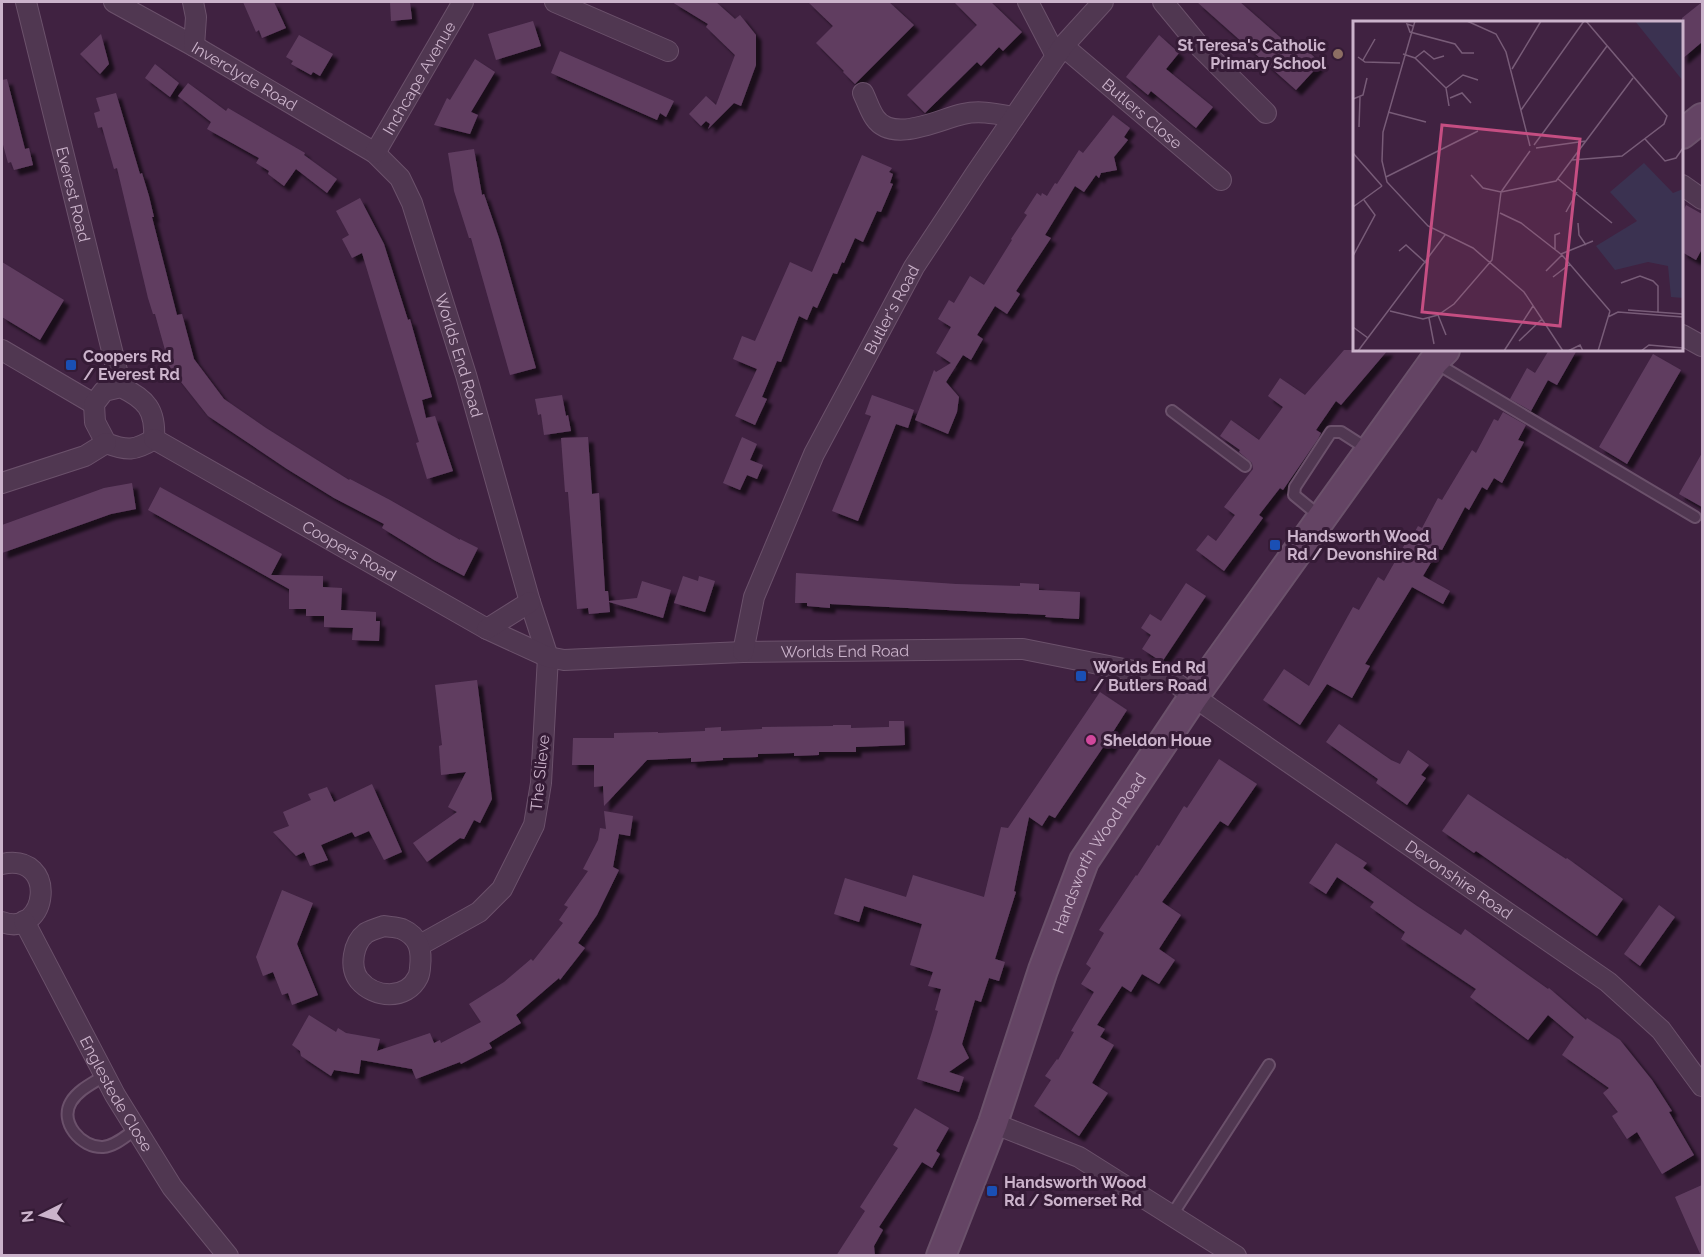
<svg xmlns="http://www.w3.org/2000/svg" width="1704" height="1257" viewBox="0 0 1704 1257" font-family="Raleway,sans-serif">
<defs>
<filter id="shadow"><feDropShadow dx="5.5" dy="5.5" stdDeviation="1.5" flood-color="#0009"/></filter>
</defs>
<rect width="100%" height="100%" fill="#402241"/>
<path fill="#603e61" filter="url(#shadow)" d="M243,2H274L286,28L262,38L259,30L256,32Z
M390,2H410L412,19L391,21Z
M672,2H716L735,19L740,15L756,35V65L741,106L734,103L708,129L710,124L706,121L701,126L689,114L706,96L716,105L735,55L706,27L708,24Z
M808,2H889L914,25L855,84L843,72L844,71L816,43L833,26Z
M954,2H991L1022,32L1003,51L999,47L981,66L977,62L925,113L907,95L977,25Z
M1197,2H1240L1298,53L1303,47L1321,63L1296,90Z
M1702,2V42L1682,59V18Z
M533,21L541,46L496,60L488,34Z
M101,34L109,64L100,74L80,54Z
M299,35L333,54L320,76L313,72L311,75L291,64L293,61L286,57Z
M1159,35L1179,53L1166,69L1213,107L1196,128L1151,91L1148,95L1126,77Z
M560,51L674,101L666,117L660,113L657,120L551,73Z
M475,59L495,72L471,112L478,115L470,134L434,125L447,98L450,100Z
M155,64L179,83L170,97L145,78Z
M7,79L25,149L29,148L33,165L14,170L11,162L8,163L2,141V80Z
M188,83L226,111L228,108L305,153L304,155L337,179L327,193L296,169L284,186L268,174L269,171L256,163L259,158L207,129L211,122L178,96Z
M116,93L140,174L142,173L149,196L154,217H152L177,315L182,314L194,359L224,399L266,428L349,480L350,479L390,500L460,540V539L478,548L464,576L434,560L382,528L384,524L334,498L287,469L208,416L170,368L155,314H153L148,298L117,168L114,169L102,127L98,128L94,113L100,111L96,98Z
M1113,115L1130,128L1124,137L1128,140L1114,157L1117,170L1101,173L1099,178L1096,175L1084,192L1075,186L1045,235L1051,238L1016,291L1020,294L1007,314L995,306L977,335L983,339L971,360L963,355L946,382L959,397L957,412L948,434L915,420L934,370L936,372L951,363L936,353L951,327L938,319L949,300L954,303L970,276L984,285L1012,240L1011,239L1027,215L1024,213L1037,193L1041,196L1042,193L1047,196L1055,183L1057,184L1079,150L1083,153Z
M474,149L482,195L484,194L499,238L536,368L510,375L471,238H469L454,191L451,171L448,153Z
M862,155L892,168L889,172L893,174L890,183L893,184L881,212L877,211L863,242L855,238L844,263L842,262L837,274L833,273L817,308L813,306L807,320L799,316L781,362L777,361L762,397L767,399L755,425L735,416L757,369L733,359L742,336L755,341L790,262L812,272Z
M360,198L384,244L408,320L410,319L432,397L422,400L426,418L435,416L453,471L427,479L416,443L419,442L362,253L352,258L342,239L349,235L336,211Z
M1686,205L1702,214V249L1696,260L1682,252V214Z
M2,262L64,300L40,340L2,317Z
M1344,350H1388L1341,405L1336,401L1316,430L1321,433L1318,439L1283,490L1280,488L1259,515L1263,518L1224,571L1196,550L1208,535L1216,541L1235,515L1224,507L1253,469L1252,463L1239,452L1240,450L1220,436L1231,420L1259,440L1283,407L1268,396L1280,378L1305,395Z
M1549,350H1577L1557,385L1544,378L1548,380L1531,411L1510,399L1527,368L1535,373Z
M1653,354L1681,370L1627,464L1599,447Z
M562,395L566,416L568,415L571,431L544,435L541,414L538,415L535,399Z
M872,395L914,410L908,428L896,424L858,521L832,511L871,416L865,414Z
M1503,412L1526,425L1518,440L1524,442L1502,483L1494,478L1487,490L1482,487L1469,510L1465,507L1442,550L1439,549L1423,576L1450,591L1443,604L1412,587L1365,664L1370,666L1352,698L1327,684L1300,725L1263,700L1284,669L1309,686L1353,607L1359,610L1378,577L1384,581L1410,535L1412,537L1418,526L1422,528L1438,498L1442,500L1472,450L1476,453L1494,419L1498,421Z
M588,437L592,494L599,493L605,591H608L609,601L637,598L642,581L671,590L663,618L609,602L610,612L589,614L588,608L577,609L568,492H565L561,438Z
M742,437L757,444L750,460L763,465L757,479L747,475L740,490L723,483Z
M1702,453V507L1679,494Z
M132,483L136,509L111,514L2,553V525L104,488Z
M160,487L282,554L271,575L323,576V587L342,588L341,610L376,612V621H380L379,641L352,640L353,628L324,627V616H306V609H289V589L148,510Z
M796,573L956,584L1020,586V583L1039,584V590L1080,592L1079,619L1045,617L1046,615L830,604V608L807,606V603H795Z
M683,576L698,581L699,576L715,581L705,612L674,603Z
M1186,583L1206,596L1162,662L1142,649L1151,635L1141,628L1150,614L1161,621Z
M477,680L492,799L480,823L474,820L464,839L460,838L427,862L413,843L457,812L448,807L466,772L441,775L439,746L442,745L435,685Z
M1100,692L1127,710L1113,732L1117,735L1108,749L1104,746L1055,818L1049,815L1042,826L1029,817L1014,891L1016,892L995,959L1005,962L999,981L989,978L981,1002L975,1000L962,1044L969,1058L949,1072L964,1077L959,1092L917,1079L932,1032L938,1011L935,1010L941,989L928,986L933,972L910,965L922,924L864,906L859,922L834,914L845,878L906,897L913,875L984,897L1001,827L1008,828Z
M889,721H904L905,745L856,747V752H819V755L794,756V753L758,754V757L723,758V760L691,762V758L647,760L604,806L603,786L594,787V765H572L573,738H614V733L658,732V733L705,731V728L721,727V731L762,729V727L833,726V725H851V728L889,727Z
M1339,724L1391,760L1400,764L1408,750L1429,765L1421,775L1426,778L1407,805L1376,783L1378,779L1326,742Z
M1219,759L1257,784L1228,826L1220,821L1162,902L1181,915L1159,949L1175,960L1159,984L1142,974L1131,992L1122,986L1097,1025L1105,1029L1100,1037L1114,1045L1092,1083L1108,1093L1079,1136L1034,1106L1051,1080L1045,1076L1057,1059L1058,1060L1074,1032L1071,1031L1094,992L1081,984L1091,968L1086,964L1104,933L1099,930L1107,918L1136,875L1137,876L1157,845L1159,846L1184,806L1187,808Z
M372,784L402,852L384,860L369,831L355,837L352,832L321,845L328,860L310,866L304,852L296,856L273,832L289,826L283,812L311,800L308,794L327,787L334,802Z
M1468,794L1566,859L1567,858L1623,899L1597,936L1476,851L1474,853L1442,831Z
M604,811L633,816L630,836L619,834L613,867L619,870L597,915L578,943L585,948L560,980L559,978L516,1015L521,1023L489,1043L492,1048L461,1064L460,1062L416,1079L412,1069L361,1060L359,1074L334,1070L331,1076L301,1056L300,1051L292,1045L309,1015L336,1032L338,1028L346,1033L380,1039L377,1051L430,1033L434,1043L440,1040L441,1043L481,1022L469,1004L504,982L531,959L533,961L563,923L559,920L568,907L564,905L588,871L583,869L598,840L600,828L606,829Z
M1336,843L1367,863L1363,868L1417,906L1461,935L1465,929L1517,967L1548,989L1549,988L1586,1020L1587,1018L1620,1040L1652,1080L1672,1111L1669,1112L1694,1155L1662,1174L1637,1132L1627,1139L1612,1116L1618,1112L1603,1093L1609,1088L1562,1055L1574,1037L1548,1015L1528,1040L1470,997L1476,989L1401,939L1405,932L1370,907L1374,902L1337,877L1326,894L1309,883Z
M282,890L313,903L297,944L318,995L292,1005L288,993L282,995L273,972L263,976L256,957Z
M1659,905L1675,917L1640,966L1624,954Z
M915,1108L949,1128L936,1151L940,1154L932,1168L922,1162L879,1227L883,1230L874,1246L875,1256H836L865,1211L860,1207L898,1148L893,1145Z
M1702,1185V1256H1701L1675,1197Z"/>
<g fill="none" stroke-linecap="round" stroke-linejoin="round">
<g stroke="#6b516b" stroke-width="14">
<path id="lane" d="M1434,362L1695,517
M1172,411L1245,466
M1322,518L1294,495L1295,487L1331,432H1341L1369,450
M104,1076C93,1083 78,1090 71,1102C59,1122 81,1148 103,1147C115,1146 126,1136 136,1129
M1172,1215L1269,1065"/>
</g>
<g stroke="#6b516b" stroke-width="22">
<g id="street">
<path id="s1" d="M26,2L121,387"/>
<path id="s2" d="M114,2L194,46L375,153L400,178L412,203L466,375L530,602L548,657L541,783L534,825L502,889L479,912L420,945"/>
<path d="M193,2L196,17L194,46"/>
<path d="M555,2L668,51"/>
<path d="M1028,2L1056,56"/>
<path d="M1163,2L1201,48L1266,113"/>
<path id="s3" d="M1063,46L1221,180"/>
<path d="M863,93C867,101 870,111 875,118C893,144 940,119 963,114C980,110 997,114 1014,117"/>
<path id="s4" d="M375,153L463,2"/>
<path d="M1682,185L1702,199"/>
<path d="M1682,335L1702,346"/>
<path d="M2,350L94,404"/>
<path d="M121,387C146,399 156,410 154,439C135,451 127,451 106,443L95,422L94,404L104,391Z"/>
<path id="s5" d="M154,439L487,629L548,657L564,660L743,652L1023,649L1169,678L1210,708L1608,982L1661,1030L1702,1086"/>
<path d="M2,483L85,456L106,443"/>
<path d="M487,629L530,602"/>
<path id="s6" d="M743,652L754,597L814,454L914,267L976,173L1063,46L1103,2"/>
<path d="M2,864C59,852 48,939 2,922"/>
<path id="s7" d="M24,921L115,1095L172,1187L228,1256"/>
<path d="M384,926C389,927 397,927 402,929C420,937 422,951 420,968C420,969 419,976 418,977C406,1001 374,998 359,980C349,967 353,943 366,933C371,930 378,928 384,926Z"/>
<path d="M993,1123L1079,1157L1236,1256"/>
</g>
</g>
<g stroke="#6b516b" stroke-width="32">
<g id="secondary">
<path d="M1682,134L1702,118"/>
<path id="s8" d="M941,1256L993,1123L1043,970L1084,861L1194,696L1434,361L1445,350"/>
</g>
</g>
<use href="#lane" stroke="#503751" stroke-width="10"/>
<use href="#street" stroke="#503751" stroke-width="20"/>
<use href="#secondary" stroke="#644464" stroke-width="28"/>
</g>
<circle fill="#8d6e63" stroke="#351b36" stroke-width="2" cx="1338" cy="54" r="6"/>
<g fill="#1a4fb4" stroke="#351b36" stroke-width="2">
<rect x="65" y="359" width="12" height="12" rx="3"/>
<rect x="1269" y="539" width="12" height="12" rx="3"/>
<rect x="1075" y="670" width="12" height="12" rx="3"/>
<rect x="986" y="1185" width="12" height="12" rx="3"/>
</g>
<circle fill="#d1479c" stroke="#351b36" stroke-width="2" cx="1091" cy="740" r="6"/>
<g text-anchor="middle" dominant-baseline="central" stroke-width="6" stroke-linejoin="round" paint-order="stroke">
<g font-size="16" font-weight="bold" fill="#cbb3cb" stroke="#351b36" text-anchor="start">
<text x="1326" y="45" text-anchor="end">St Teresa's Catholic<tspan x="1326" dy="18">Primary School</tspan></text>
<text x="83" y="356">Coopers Rd<tspan x="83" dy="18">/ Everest Rd</tspan></text>
<text x="1287" y="536">Handsworth Wood<tspan x="1287" dy="18">Rd / Devonshire Rd</tspan></text>
<text x="1093" y="667">Worlds End Rd<tspan x="1093" dy="18">/ Butlers Road</tspan></text>
<text x="1103" y="740">Sheldon Houe</text>
<text x="1004" y="1182">Handsworth Wood<tspan x="1004" dy="18">Rd / Somerset Rd</tspan></text>
</g>
<g font-size="16" fill="#cbb3cb" stroke="#351b36">
<text stroke="none"><textPath href="#s2" startOffset="150">Inverclyde Road</textPath></text>
<text stroke="none"><textPath href="#s4" startOffset="87">Inchcape Avenue</textPath></text>
<text stroke="none"><textPath href="#s3" startOffset="104">Butlers Close</textPath></text>
<text stroke="none"><textPath href="#s1" startOffset="198">Everest Road</textPath></text>
<text stroke="none"><textPath href="#s6" startOffset="375">Butler's Road</textPath></text>
<text stroke="none"><textPath href="#s2" startOffset="524">Worlds End Road</textPath></text>
<text stroke="none"><textPath href="#s5" startOffset="225">Coopers Road</textPath></text>
<text stroke="none"><textPath href="#s5" startOffset="748">Worlds End Road</textPath></text>
<text transform="translate(540 773) rotate(-84)">The Slieve</text>
<text stroke="none"><textPath href="#s8" startOffset="434">Handsworth Wood Road</textPath></text>
<text stroke="none"><textPath href="#s5" startOffset="1428">Devonshire Road</textPath></text>
<text stroke="none"><textPath href="#s7" startOffset="196">Englestede Close</textPath></text>
</g>
</g>
<g transform="translate(1353 21)">
<rect width="330" height="330" fill="#402241"/>
<path d="M282,0H330V60ZM291,142L320,172L330,168V277L318,276L315,245L295,241L262,249L243,225L284,200L257,171Z" fill="#3b3251"/>
<path fill="none" stroke="#785c78" stroke-width="1.5" d="M62,0L30,111L29,140L34,161L75,205L120,227L171,271L210,330M114,0L143,13L153,31L177,125M60,5L54,3L57,11L102,23L109,32H121M50,33L62,37L93,67L96,85M5,36L12,41L47,42M62,37L71,30L81,38L91,35M10,39L22,18M159,48L188,0M93,67L110,54L125,59M97,77L109,72L118,82M0,78L10,74L14,57M168,89L231,0M35,91L73,101M6,106L7,76M292,118L312,140L323,137L330,127M181,124L254,25M183,127L233,120M0,132L29,165M219,139L269,135L311,103L314,95L233,0M118,154L130,167L148,171L203,160L280,57M33,156L125,110M205,158L259,202M0,186L29,165M213,191L224,171M147,192L168,202L209,234L257,290M225,202L226,214L233,224M202,228V214L207,212M46,230L53,224L73,242M208,233L240,220M0,235L22,194L11,179M193,250L209,234M200,256L217,243M273,260L268,262L287,255L300,260L305,265V291M275,289L330,293M37,290L70,298L85,294L101,283L139,239L148,171L177,130M85,294L93,314M255,296L265,291L330,296M76,297L81,323M0,306L15,317M166,320L189,298M5,330L92,214M151,330L180,285M215,330L227,324L230,330M245,330L257,290M288,330L296,324L330,327"/>
<path fill="#c54e82" fill-opacity="0.15" stroke="#c54e82" stroke-width="3" d="M89,104L227,118L207,305L69,291Z"/>
<rect width="330" height="330" fill="none" stroke="#cbb3cb" stroke-width="3"/>
</g>
<rect width="1704" height="1257" fill="none" stroke="#cbb3cb" stroke-width="6"/>
<g transform="translate(42 1215) rotate(264)" stroke="#351b36" stroke-width="4.5" paint-order="stroke">
<path d="M0-4.5L10 22L0 15L-10 22Z" fill="#cbb3cb"/>
<text y="-9" font-size="16" font-weight="bold" text-anchor="middle" fill="#cbb3cb">N</text>
</g>
</svg>
